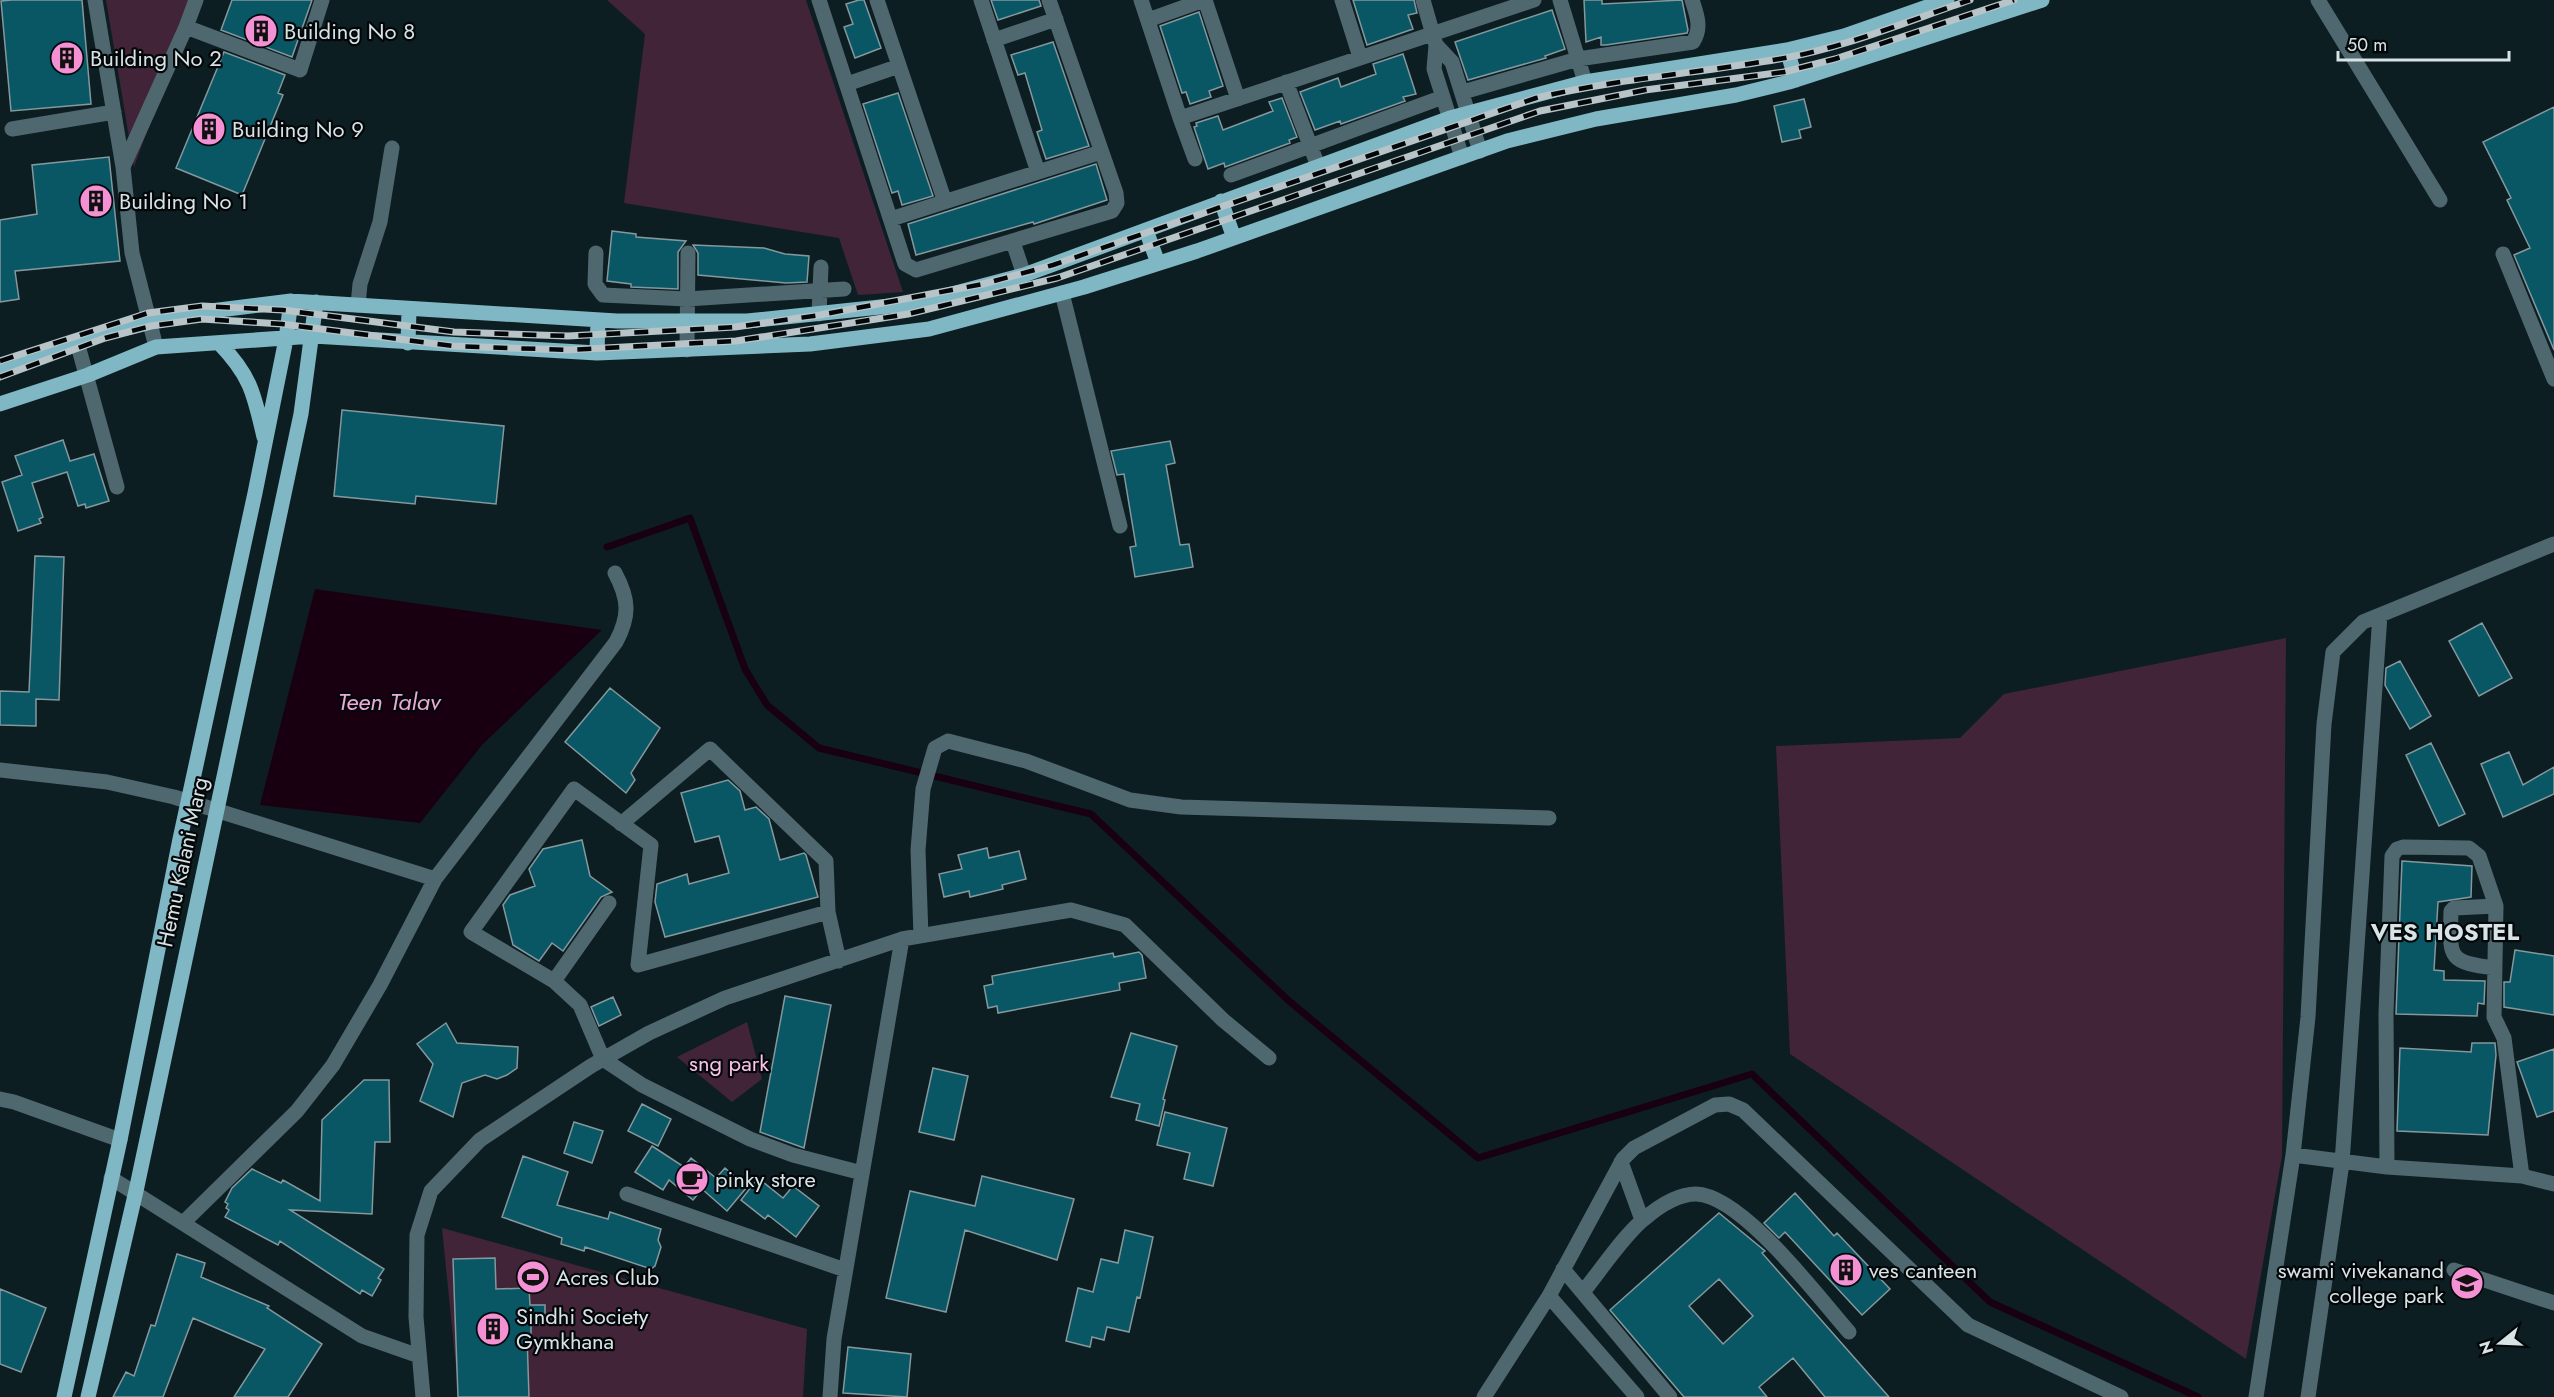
<svg xmlns="http://www.w3.org/2000/svg" width="2554" height="1397" viewBox="0 0 2554 1397" font-family="Jost,sans-serif">
<rect width="100%" height="100%" fill="#0d1e22"/>
<path fill="#412437" d="M106,0H195L134,167Z
M607,0H806L903,292L858,295L839,238L624,203L645,34Z
M2286,638L2282,1156L2246,1359L1790,1054L1776,746L1960,738L2004,694Z
M747,1022L762,1079L732,1102L677,1057Z
M442,1228L807,1329L803,1397H459Z"/>
<path fill="#180011" d="M315,589L602,630L482,745L420,823L260,805Z"/>
<g fill="none" stroke-linecap="round" stroke-linejoin="round">
<path stroke="#180011" stroke-width="7" d="M607,547L690,518L745,669L767,705L819,748L1091,814L1289,1001L1478,1158L1752,1074L1990,1302L2198,1397"/>
</g>
<path fill="#095664" stroke="#84989d" stroke-width="1.5" fill-rule="evenodd" d="M12,0H82L91,104L11,111L1,1Z
M232,0H312L292,57L221,30Z
M859,0H864L881,48L855,58L844,27L853,24L846,4Z
M991,0H1039L1041,6L998,20Z
M1353,0H1414L1417,13L1408,15L1413,29L1367,45Z
M1584,0H1602V4L1682,0L1688,30L1687,33L1606,45H1601V37L1586,42Z
M1552,10L1565,49L1545,56L1546,58L1468,80L1455,42Z
M1199,12L1223,86L1209,91L1211,97L1190,104L1186,92L1182,93L1160,26Z
M1053,42L1089,146L1046,159L1037,132L1042,130L1025,73L1018,75L1011,55Z
M224,52L285,75L278,93L283,95L242,195L176,168Z
M1403,54L1416,94L1403,97L1405,101L1341,124L1340,121L1315,130L1300,92L1338,78L1341,87L1376,74L1373,64Z
M898,93L933,196L902,205L898,191L892,193L863,104Z
M1282,98L1297,137L1289,140L1290,143L1225,167L1224,163L1208,169L1194,127L1197,126L1196,123L1218,116L1223,130L1273,111L1269,102Z
M1804,99L1811,127L1799,130L1801,138L1782,142L1774,106Z
M2554,107V350L2514,255L2530,248L2507,200L2511,198L2483,142Z
M109,157L120,261L15,271L19,299L0,302V220L37,214L32,165Z
M1096,164L1107,200L1034,224L1033,222L916,255L908,224Z
M612,231L636,234V237L686,241L678,252V289L631,287V284L607,281Z
M693,245L764,248L785,254L809,256L807,282L786,283L698,275V253Z
M342,410L504,426L496,504L416,496L415,504L334,496Z
M63,440L70,461L94,454L109,501L86,508L85,504L78,506L67,472L32,483L43,517L39,519L41,523L18,531L2,482L22,475L15,456Z
M1170,441L1175,463L1166,465L1180,545L1189,544L1193,567L1135,577L1130,547L1136,546L1124,474L1117,475L1111,451Z
M35,556L64,557L59,700L36,699V726L0,725V691L29,692Z
M2482,623L2512,678L2479,696L2449,641Z
M2400,661L2431,716L2410,729L2385,685L2386,668Z
M610,688L660,728L631,773L635,780L626,793L565,742Z
M2431,743L2465,814L2439,826L2406,755Z
M2509,752L2523,785L2554,767V794L2503,817L2481,764Z
M728,780L740,791L745,810L756,807L769,819L780,860L804,853L806,855L818,897L665,937L655,902L657,884L687,874L689,884L729,873L719,836L695,842L681,793Z
M582,840L590,876L612,892L601,897L563,951L552,943L539,961L513,945L503,905L510,895L535,886L529,869L543,849Z
M987,848L989,858L1019,851L1026,879L1002,885L1003,889L970,897L969,891L944,897L939,874L962,869L958,855Z
M2402,861L2472,866L2471,897L2438,902L2434,970L2444,971V980L2485,981L2484,1004L2478,1003L2477,1016L2396,1014Z
M2515,950L2554,956V1015L2504,1007V982H2510Z
M1139,952L1142,955L1146,978L1119,983L1120,990L998,1013L997,1006L988,1008L984,986L993,984L992,976L1113,953L1114,957Z
M785,996L831,1005L804,1148L760,1132Z
M613,997L621,1015L599,1026L591,1007Z
M446,1023L457,1043L518,1047L517,1068L507,1075L497,1079L485,1075L462,1083L453,1117L420,1101L433,1064L417,1044Z
M1131,1033L1177,1046L1163,1099L1165,1100L1159,1126L1136,1120L1140,1104L1111,1097Z
M2472,1043H2495L2496,1055L2488,1135L2397,1131L2400,1048L2471,1052Z
M2554,1049V1111L2537,1117L2517,1062Z
M933,1068L968,1076L954,1140L919,1132Z
M364,1080H389L390,1142H375L372,1214L290,1210L384,1269L378,1278L381,1280L372,1296L362,1290L360,1294L280,1241L278,1245L225,1217L229,1210L226,1208L228,1204L225,1202L232,1188L252,1169L281,1183L283,1180L320,1201L322,1120Z
M642,1104L671,1119L658,1146L628,1131Z
M1165,1112L1227,1128L1213,1186L1184,1179L1190,1153L1157,1145Z
M574,1122L603,1131L592,1163L564,1153Z
M652,1146L684,1167L691,1158L716,1178L725,1168L747,1187L727,1211L702,1189L693,1200L669,1180L663,1190L635,1172Z
M523,1156L568,1172L557,1205L608,1219L610,1212L661,1229L658,1240L661,1247L655,1266L651,1269L585,1247L584,1251L561,1244L562,1238L502,1217Z
M982,1176L1074,1199L1057,1260L965,1230L946,1312L886,1298L910,1191L975,1206Z
M758,1178L783,1198L793,1186L819,1206L796,1237L768,1215L765,1219L741,1200Z
M1795,1193L1834,1236L1837,1233L1890,1289L1862,1315L1785,1232L1779,1238L1764,1223Z
M1719,1213L1765,1251L1762,1253L1889,1397H1825L1793,1358L1759,1387L1767,1397H1684L1610,1310ZM1719,1279L1753,1316L1723,1344L1689,1306Z
M1125,1230L1153,1237L1140,1298L1137,1297L1129,1332L1107,1327L1104,1340L1092,1337L1090,1347L1066,1341L1078,1288L1093,1292L1101,1259L1118,1263Z
M177,1254L205,1263L201,1277L269,1306L267,1308L322,1344L288,1397H234L265,1349L193,1318L163,1397H113L126,1372L134,1376L151,1325L155,1326Z
M495,1258L496,1289L529,1288L530,1305H545V1324H531V1335H527L529,1397H458L453,1259Z
M0,1289L46,1308L21,1372L0,1364Z
M848,1347L911,1354L907,1397L843,1393Z"/>
<g fill="none" stroke-linecap="round" stroke-linejoin="round">
<path stroke="#4f686f" stroke-width="15" d="M95,0L123,167L132,253L156,347
M819,0L905,264L916,270L1112,211L1117,203L1116,193L1049,0
M877,0L945,202
M981,0L1038,172
M1141,0L1180,118L1534,0
M1205,0L1238,99
M1342,0L1360,57
M1423,0L1436,45L1434,69L1462,157
M1560,0L1585,82
M2318,0L2440,200
M1148,20L1204,0
M186,27L300,70L322,0
M994,40L1056,19
M1436,45L1452,62L1480,151
M1286,82L1318,166
M847,84L899,66
M1463,92L1578,59L1693,42C1702,28 1697,15 1692,0
M1180,118L1195,159
M12,129L114,112
M123,167L186,27L196,0
M1231,175L1443,97
M891,219L1101,152
M1013,242L1024,275
M596,253L595,284L603,295L687,299L844,289
M2503,254L2554,379
M1062,293L1120,526
M358,305L360,284L380,222L392,148
M819,314L821,267
M77,342L117,487
M687,350L688,253
M0,770L107,782L174,797L435,879L616,642C630,616 629,599 615,573
M621,824L710,749L826,861L828,912
M609,903L554,981L471,932L574,789L651,845L638,965L828,912L839,961
M921,936L918,850L923,789L935,748L948,741L1026,761L1130,800L1181,807L1549,818
M2495,968C2446,962 2450,957 2451,911L2454,908L2496,906
M554,981L580,1005L603,1059L642,1085L750,1139L793,1155L862,1173
M0,1099L14,1102L120,1140
M2293,1155L2387,1167L2522,1176L2554,1184
M1621,1162L1642,1220
M2387,1167L2386,1013L2392,856L2397,849L2403,847L2469,848L2479,856L2496,906L2494,1017L2504,1038L2522,1176
M111,1178L362,1336L419,1356
M627,1194L845,1270
M184,1222L297,1111L333,1065L380,985L435,879
M1563,1269L1670,1397
M2454,1270L2554,1303
M1583,1292C1600,1271 1624,1235 1644,1219C1658,1207 1678,1194 1696,1194C1742,1195 1819,1298 1849,1332
M1549,1296L1637,1397
M423,1397L416,1317L417,1235L431,1191L480,1140L591,1066L649,1033L725,998L902,939L1071,910L1125,925L1223,1020L1269,1058
M830,1397L834,1339L902,939
M1484,1397L1549,1296L1623,1159L1634,1148L1715,1105L1729,1104L1743,1110L1968,1325L2121,1397
M2256,1397L2293,1155L2308,1017L2324,724L2333,652L2363,622L2554,544
M2308,1397L2342,1163L2380,615"/>
<path stroke="#80b7c4" stroke-width="15" d="M1787,50L1796,80
M1221,201L1234,238
M1146,230L1158,263
M219,343C251,376 254,394 264,437
M408,343L409,310
M597,353L598,320
M0,366L147,319L291,301L617,321H747L918,303L1024,275L1450,118L1585,82L1787,50L1844,36L1947,0
M0,404L88,375L156,347L313,336L597,353L810,344L929,329L1084,287L1197,251L1507,141L1596,119L1736,95L1789,82L2042,0
M64,1397L120,1140L180,839L255,493L286,339L291,301
M88,1397L136,1191L301,414L316,302"/>
<g stroke="#b8c4c7" stroke-width="7">
<path id="rail" d="M0,361L148,313L202,306L283,310L454,332L568,336L735,327L820,315L983,284L1053,265L1536,98C1616,79 1698,73 1779,59C1844,48 1908,21 1970,0
M0,377L105,338L151,326L202,319L282,324L453,346L568,350L736,341L908,314L1057,278L1540,111L1645,90L1784,72L1835,59L2014,0"/>
</g>
<use href="#rail" stroke="#030709" stroke-width="4.5" stroke-dasharray="14" stroke-linecap="butt"/>
</g>
<defs>
<g id="building-disc" transform="scale(1.725)"><circle r="9.5" fill="#f491d4" stroke="#030709"/><path d="M-4-6H4V6H1V3H-1V6H-4ZM-2.5-4.3h1.7v1.8h-1.7ZM.8-4.3h1.7v1.8H.8ZM-2.5-1h1.7V.8h-1.7ZM.8-1h1.7V.8H.8Z" fill="#111"/></g>
<g id="cafe-disc" transform="scale(1.725)"><circle r="9.5" fill="#f491d4" stroke="#030709"/><path d="M-5.5-4.5H6V0H3Q3 3.5 0 3.5H-2.5Q-5.5 3.5-5.5 0ZM3-3.2v2h1.7v-2ZM-6 4.5H4V6H-6Z" fill="#111"/></g>
<g id="stadium-disc" transform="scale(1.725)"><circle r="9.5" fill="#f491d4" stroke="#030709"/><path d="M0-5a6.5 5 0 1 0 0 10a6.5 5 0 1 0 0-10ZM-3.5-1.8h7v3.6h-7Z" fill="#111"/></g>
<g id="university-disc" transform="scale(1.725)"><circle r="9.5" fill="#f491d4" stroke="#030709"/><path d="M0-5L7-2L0 1L-7-2ZM-4 1L0 2.5L4 1V4Q0 6-4 4Z" fill="#111"/></g>
</defs>
<g fill-rule="evenodd">
<use href="#building-disc" x="261" y="31"/>
<use href="#building-disc" x="67" y="58"/>
<use href="#building-disc" x="209" y="129"/>
<use href="#building-disc" x="96" y="201"/>
<use href="#cafe-disc" x="692" y="1179"/>
<use href="#building-disc" x="1846" y="1270"/>
<use href="#stadium-disc" x="533" y="1277"/>
<use href="#university-disc" x="2467" y="1283"/>
<use href="#building-disc" x="493" y="1329"/>
</g>
<g text-anchor="middle" dominant-baseline="central" stroke-width="4.5" stroke-linejoin="round" paint-order="stroke">
<g font-size="22" fill="#d8e3e5" stroke="#030709" text-anchor="start">
<text x="284" y="31">Building No 8</text>
<text x="90" y="58">Building No 2</text>
<text x="232" y="129">Building No 9</text>
<text x="119" y="201">Building No 1</text>
<text x="715" y="1179">pinky store</text>
<text x="1869" y="1270">ves canteen</text>
<text x="2444" y="1270" text-anchor="end">swami vivekanand<tspan x="2444" dy="25">college park</tspan></text>
<text x="556" y="1277">Acres Club</text>
<text x="516" y="1316">Sindhi Society<tspan x="516" dy="25">Gymkhana</tspan></text>
</g>
<g font-size="22" fill="#d8e3e5" stroke="#030709">
<text transform="translate(182 862) rotate(-78)">Hemu Kalani Marg</text>
</g>
<g font-size="22" fill="#fcc3e8" stroke="#030709">
<text x="729" y="1063">sng park</text>
</g>
<g font-size="24" font-style="italic" fill="#efa9d7" stroke="#030709">
<text x="389" y="701">Teen Talav</text>
</g>
<g font-size="24" font-weight="bold" fill="#d8e3e5" stroke="#030709">
<text x="2445" y="931">VES HOSTEL</text>
</g>
</g>
<g transform="translate(2500 1343) rotate(252)" stroke="#030709" stroke-width="4.5" paint-order="stroke">
<path d="M0-4.5L10 22L0 15L-10 22Z" fill="#d8e3e5"/>
<text y="-9" font-size="16" font-weight="bold" text-anchor="middle" fill="#d8e3e5">N</text>
</g>
<path d="M2338 51v9h171v-9" fill="none" stroke="#d8e3e5" stroke-width="3"/>
<text x="2347" y="51" font-size="18" fill="#d8e3e5" stroke="#030709" stroke-width="4.5" paint-order="stroke">50 m</text>
</svg>
